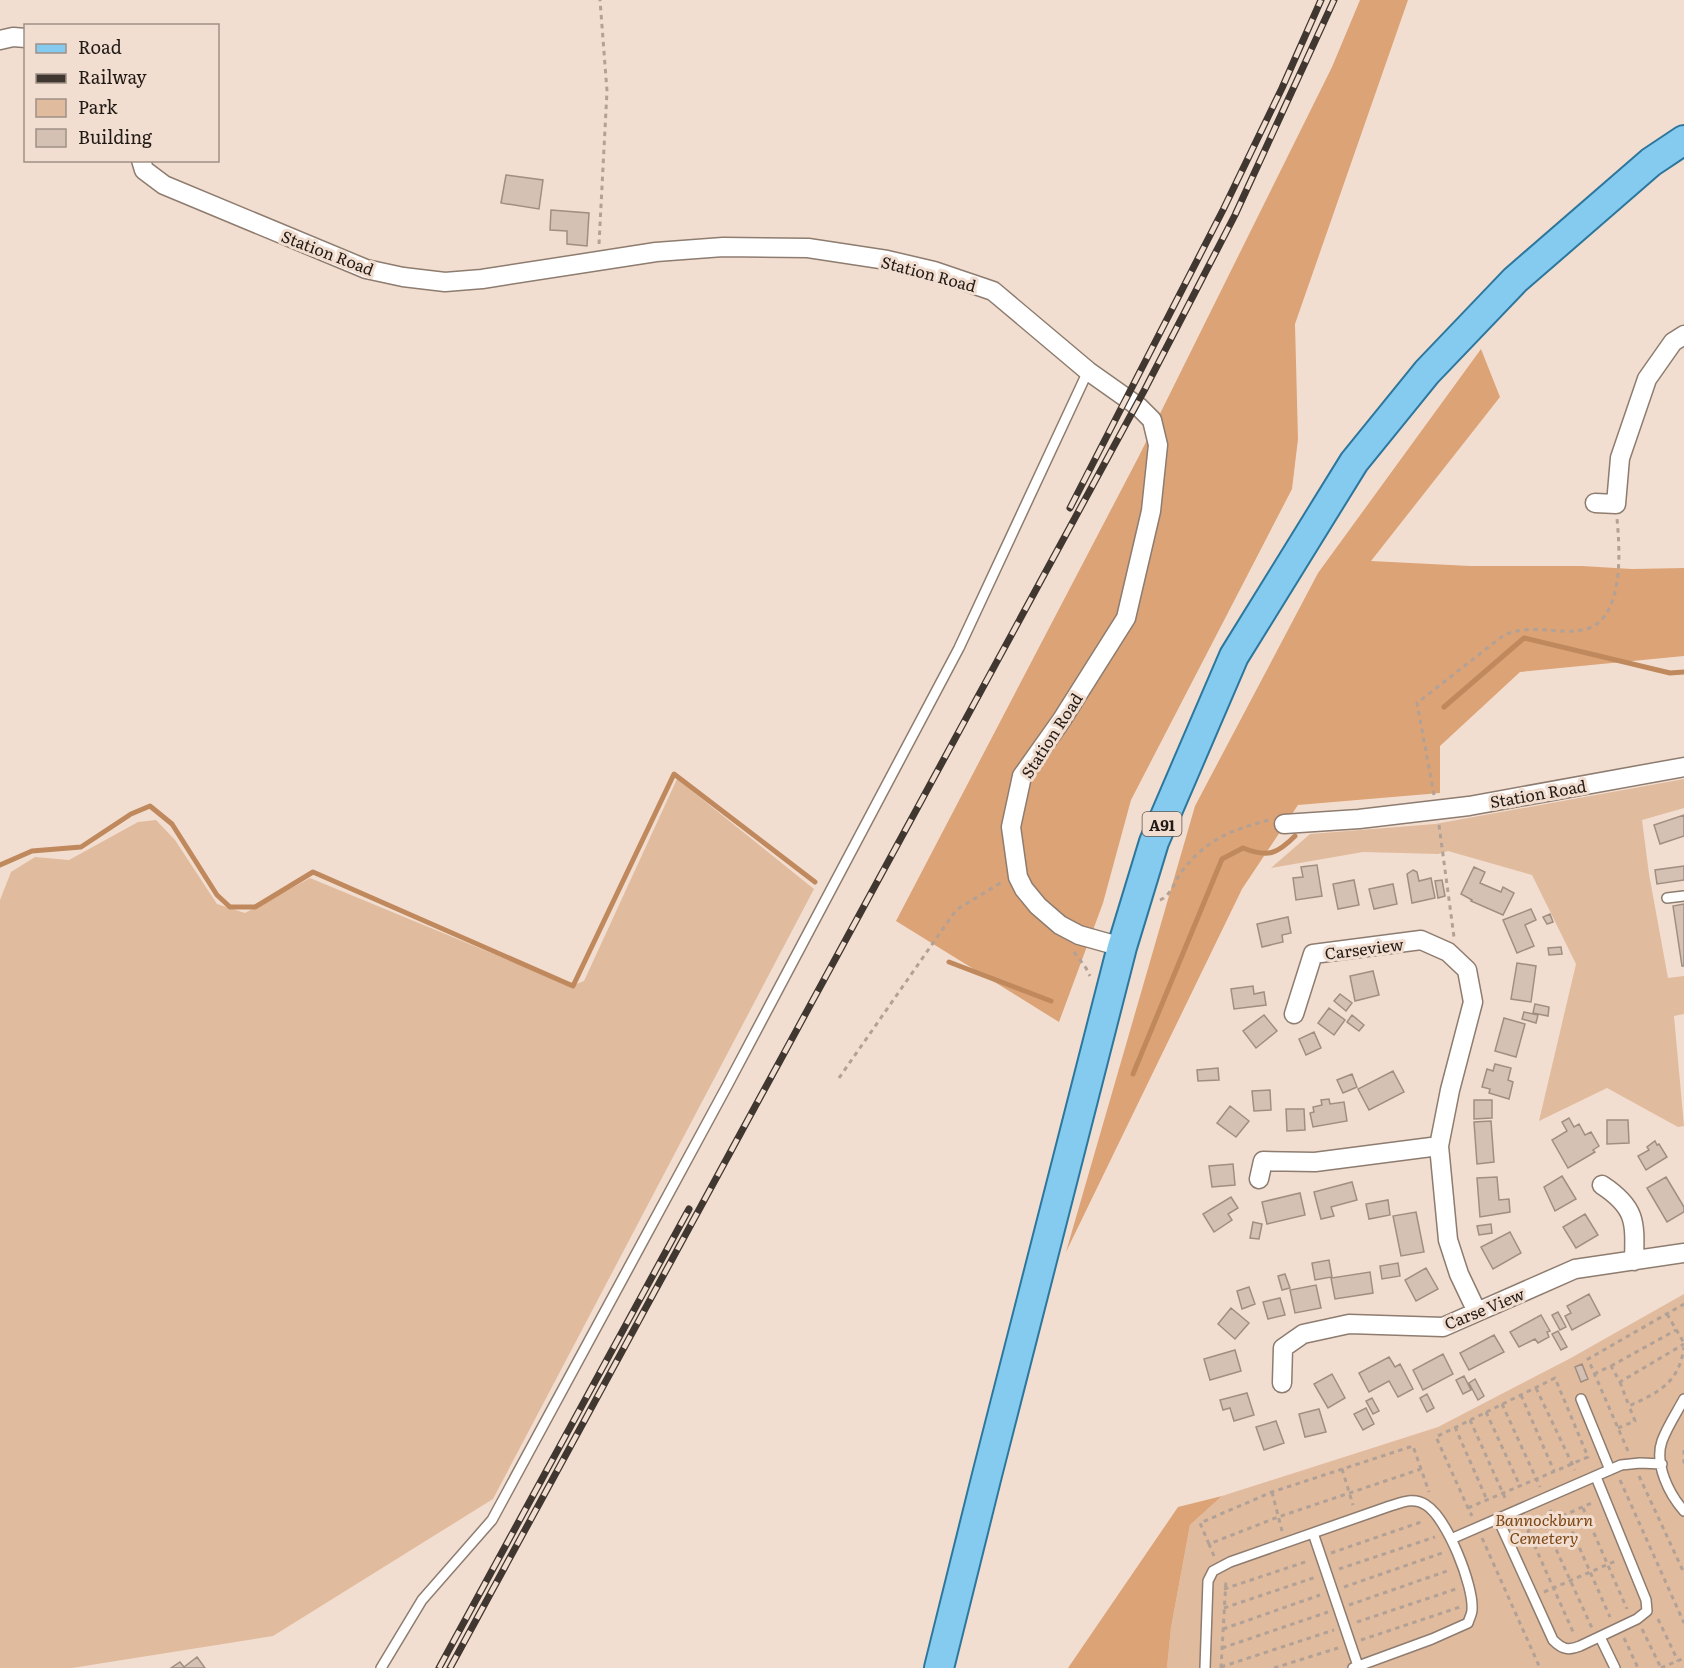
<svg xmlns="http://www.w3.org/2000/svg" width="1684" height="1668" viewBox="0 0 1684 1668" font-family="Literata,serif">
<rect width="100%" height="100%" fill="#f2ded0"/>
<path fill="#e1bb9e" d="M677,779L814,889L493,1499L273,1636L72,1668H0V900L11,872L35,857L69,860L138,822L156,820L175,840L217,904L245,913L310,878L571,986L584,981Z
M1684,779V808L1642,820L1649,874L1668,978L1684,976V1014L1674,1016L1684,1126L1678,1127L1607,1088L1539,1121L1576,964L1532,875L1448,851L1438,854L1363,852L1271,868L1310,834L1435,824Z
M1684,1294V1668H1167L1171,1628L1190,1525L1222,1496L1438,1427L1569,1359Z"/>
<path fill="#dca377" d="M1360,0H1408L1295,324L1298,439L1292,489L1131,800L1103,903L1059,1022L896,921L1139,456L1332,67Z
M1481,349L1500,397L1371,561L1470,566H1582L1632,569L1684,568V656L1520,672L1440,746V793L1298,805L1242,889L1066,1252L1195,806L1318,573Z
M1222,1496L1190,1525L1171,1628L1167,1668H1068L1178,1507Z"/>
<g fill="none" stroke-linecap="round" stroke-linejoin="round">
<path stroke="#c0895d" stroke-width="5" d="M1444,707L1524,638L1670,673L1684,672
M0,865L32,851L81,847L131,814L150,806L172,824L217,895L230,907H255L313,872L573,986L674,774L815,882
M949,962L1051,1001
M1133,1074L1222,859L1243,848C1268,858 1277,854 1295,836"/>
</g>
<path fill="#d4c1b3" stroke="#a08e80" stroke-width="1.5" d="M506,175L543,180L539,209L501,203Z
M551,210L589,213L587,246L567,244V231L550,230Z
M1684,815V836L1660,844L1654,825Z
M1317,865L1322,896L1296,900L1293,878L1303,877L1301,867Z
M1684,866V880L1657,884L1655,870Z
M1474,867L1485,872L1480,883L1501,892L1503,887L1514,893L1503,915L1471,901L1472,900L1461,894Z
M1413,870L1417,872L1419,881L1431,878L1435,898L1412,903L1407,874Z
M1354,880L1359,905L1338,909L1333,884Z
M1442,880L1445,896L1438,898L1435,881Z
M1393,884L1397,904L1374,909L1369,889Z
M1684,904V966H1682L1673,906Z
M1531,909L1536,920L1525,925L1534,946L1517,953L1503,920Z
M1550,914L1553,922L1547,924L1543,917Z
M1288,917L1291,933L1282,935L1283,942L1262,947L1257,924Z
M1561,947L1562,954L1549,955L1548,948Z
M1517,963L1536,966L1531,1002L1511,999Z
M1373,971L1379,995L1355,1001L1350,976Z
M1253,986L1254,994L1264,992L1266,1005L1234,1009L1231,989Z
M1340,994L1352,1003L1346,1011L1334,1001Z
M1535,1004L1549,1007L1548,1016L1533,1013Z
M1329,1008L1345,1020L1334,1035L1318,1023Z
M1524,1012L1538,1015L1536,1023L1522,1019Z
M1264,1015L1277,1031L1256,1048L1243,1031Z
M1352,1015L1364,1025L1359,1031L1347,1022Z
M1504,1018L1525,1024L1516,1057L1495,1051Z
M1314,1032L1321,1048L1306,1055L1299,1039Z
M1495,1064L1511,1068L1508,1080L1513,1082L1509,1099L1489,1093L1490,1089L1482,1087L1487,1069L1493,1071Z
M1218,1068L1219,1080L1198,1081L1197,1070Z
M1393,1071L1404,1092L1369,1110L1358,1089Z
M1352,1074L1357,1087L1343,1093L1337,1080Z
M1270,1090L1271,1110L1254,1111L1252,1091Z
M1329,1099L1330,1104L1344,1102L1347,1121L1313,1127L1310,1113L1314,1112L1313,1107L1322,1105L1321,1100Z
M1474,1100H1492V1118L1474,1119Z
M1230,1106L1249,1121L1236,1137L1217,1123Z
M1286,1109H1304L1305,1130L1287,1131Z
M1569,1118L1574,1127L1579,1124L1585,1135L1591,1132L1599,1146L1593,1150L1595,1152L1568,1168L1552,1140L1567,1131L1562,1122Z
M1607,1120H1628L1629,1143L1607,1144Z
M1491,1121L1494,1162L1477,1164L1474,1122Z
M1655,1141L1657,1145L1659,1144L1667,1157L1646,1170L1638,1156L1649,1150L1647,1147Z
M1233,1164L1235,1185L1212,1187L1209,1166Z
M1562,1176L1576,1199L1555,1211L1544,1187Z
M1497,1177L1499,1200L1509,1199L1510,1212L1480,1217L1477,1178Z
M1666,1177L1684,1207V1212L1667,1222L1647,1188Z
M1352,1182L1357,1200L1331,1207L1334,1216L1321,1219L1314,1192Z
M1300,1193L1305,1215L1267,1224L1262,1202Z
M1231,1197L1238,1208L1228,1214L1232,1220L1214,1232L1203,1214Z
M1388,1200L1390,1215L1369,1219L1366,1204Z
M1416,1212L1424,1252L1401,1256L1393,1216Z
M1585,1214L1598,1235L1576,1248L1563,1227Z
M1253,1222L1262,1224L1259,1239L1250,1238Z
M1491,1224L1492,1233L1479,1235L1477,1226Z
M1510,1232L1521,1253L1493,1269L1481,1247Z
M1329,1260L1332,1277L1315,1280L1312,1263Z
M1398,1263L1400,1276L1382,1279L1380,1266Z
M1426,1268L1438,1289L1416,1301L1405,1280Z
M1370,1272L1373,1293L1335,1299L1331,1278Z
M1285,1274L1290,1288L1282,1290L1278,1276Z
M1316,1285L1321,1308L1295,1313L1290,1290Z
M1249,1287L1255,1304L1242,1309L1237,1291Z
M1589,1294L1600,1315L1572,1330L1565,1316L1571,1313L1567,1306Z
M1280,1298L1285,1315L1268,1319L1263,1302Z
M1231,1308L1249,1323L1235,1339L1218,1324Z
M1558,1312L1566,1327L1560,1330L1552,1315Z
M1541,1315L1550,1331L1547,1332L1549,1337L1538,1343L1535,1339L1519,1347L1510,1332Z
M1558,1331L1567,1347L1561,1350L1552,1334Z
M1494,1335L1504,1352L1469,1370L1460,1353Z
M1235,1350L1241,1371L1210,1380L1204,1359Z
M1443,1354L1453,1374L1423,1390L1413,1370Z
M1389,1357L1395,1367L1400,1364L1413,1389L1398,1397L1389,1381L1369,1392L1359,1373Z
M1582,1364L1588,1379L1581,1382L1575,1367Z
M1332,1374L1345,1398L1328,1408L1314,1384Z
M1464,1376L1471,1390L1463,1394L1456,1380Z
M1475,1379L1484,1396L1478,1400L1469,1383Z
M1247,1393L1254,1415L1234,1421L1230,1408L1223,1410L1220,1400Z
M1427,1394L1434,1408L1427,1412L1420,1398Z
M1372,1398L1379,1411L1373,1414L1366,1401Z
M1366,1408L1374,1424L1363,1430L1354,1414Z
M1319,1409L1326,1432L1305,1437L1299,1414Z
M1276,1421L1284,1443L1264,1450L1256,1427Z
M197,1657L205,1668H171L180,1662L184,1667Z"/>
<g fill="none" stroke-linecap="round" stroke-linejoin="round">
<g stroke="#8d7c6f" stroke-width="12">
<path id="service" d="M1667,898L1684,896
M1581,1399L1610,1470
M1684,1399C1677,1412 1667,1427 1662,1441C1654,1464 1669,1494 1684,1511
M1498,1519L1553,1640C1562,1649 1568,1651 1580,1646L1637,1619L1647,1611L1646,1600L1596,1477
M1313,1533L1358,1666
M1451,1539L1621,1465L1640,1463L1662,1464
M1600,1637L1615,1668
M381,1668L422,1600L492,1520L727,1086L959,648L1088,371
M1205,1668L1208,1581L1213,1571L1230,1562L1390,1506C1403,1502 1414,1497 1426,1505C1447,1518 1474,1586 1472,1610C1472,1614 1469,1619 1468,1623L1432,1639L1353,1668"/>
</g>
<g stroke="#8d7c6f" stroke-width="21">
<path id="minor" d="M0,40L13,37L26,38
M141,160L144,170L164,185L366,269L403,277L445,282L482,279L656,252L723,247L808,248L887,260L934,271L993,291L1088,371L1139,407L1152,420L1158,445L1151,511L1126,618L1061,721L1022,776L1011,827L1018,877L1024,889L1038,906L1060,925L1079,935L1122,947
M1595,503L1616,504L1620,458L1647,379L1673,342L1684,335
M1284,824L1359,819L1469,806L1684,767
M1294,1014L1313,954L1421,940L1448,952L1467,970L1473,1002L1450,1090L1439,1146L1448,1240L1459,1274L1477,1312
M1259,1179L1263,1161L1315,1162L1439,1146
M1602,1185C1637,1208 1635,1223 1634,1261
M1282,1383L1283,1348L1303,1334L1349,1324L1443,1327L1575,1269L1684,1253"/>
</g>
<g stroke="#2d769c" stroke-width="32">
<path id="primary" d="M939,1668L987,1475L1122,947L1154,842L1234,656L1354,462L1427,372L1515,280L1651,162L1684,140"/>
</g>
<path stroke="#b1a196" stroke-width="3" stroke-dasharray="4.5 4.5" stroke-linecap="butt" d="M599,244L607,91L600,0
M1434,795L1417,703L1504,635C1532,623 1555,635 1582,630C1625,623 1620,550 1617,519
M1439,825L1454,937
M1160,900C1171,896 1175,880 1182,871C1207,839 1231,830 1269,820
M1074,952L1086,968L1090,976
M839,1078L956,910L1002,882
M1667,1314L1684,1343
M1611,1366L1676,1330
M1594,1374L1611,1366L1620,1382L1684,1344
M1620,1382L1629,1406
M1536,1388L1575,1470
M1521,1395L1554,1471
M1502,1404L1540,1487
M1486,1412L1520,1486
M1470,1420L1506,1500
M1455,1427L1487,1500
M1618,1428L1635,1421L1629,1406C1659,1392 1679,1383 1684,1347
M1684,1450V1465
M1628,1451L1588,1359L1684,1304
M1342,1469L1353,1505
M1639,1476L1684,1573
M1620,1480L1684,1623
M1272,1492L1282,1531
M1468,1508L1588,1457L1555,1378L1436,1437L1468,1508L1472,1516
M1583,1508L1627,1609
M1550,1510L1555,1519L1594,1502
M1565,1515L1610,1617
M1555,1519L1528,1531L1574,1634
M1545,1525L1592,1628
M1482,1538L1540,1668
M1209,1544L1200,1523L1272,1492L1413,1446L1421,1469
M1331,1553L1424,1521
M1214,1556L1209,1544L1278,1517L1421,1469L1429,1492
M1339,1569L1435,1537
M1344,1587L1445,1552
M1224,1589L1308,1561
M1544,1592L1618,1560
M1349,1605L1450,1570
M1224,1608L1316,1577
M1658,1619L1678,1661
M1357,1622L1456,1589
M1223,1629L1320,1595
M1642,1629L1661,1668
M1624,1638L1638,1668
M1361,1640L1460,1607
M1222,1648L1328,1612
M1221,1667L1334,1630
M1221,1668L1226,1580
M1274,1668L1338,1648
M1661,1668L1684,1658"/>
<use href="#service" stroke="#fff" stroke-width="9"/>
<use href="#minor" stroke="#fff" stroke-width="18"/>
<use href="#primary" stroke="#85caef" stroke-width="28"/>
<g stroke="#403731" stroke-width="7">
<path id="rail" d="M1070,508L1223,210L1282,88L1321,0
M439,1668L689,1209
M450,1668L1145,389L1235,215L1334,0"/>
</g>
<use href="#rail" stroke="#f2ded0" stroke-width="4.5" stroke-dasharray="14" stroke-linecap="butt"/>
</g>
<g text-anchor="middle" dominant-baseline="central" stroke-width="6" stroke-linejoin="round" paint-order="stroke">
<rect fill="#f2ded0" stroke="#60554d" stroke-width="1.5" x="1142.5" y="812" width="39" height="24" rx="4.5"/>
<g font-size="15" font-weight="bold" fill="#211a15">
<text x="1162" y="824">A91</text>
</g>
<g font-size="16" fill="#211a15" stroke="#f2ded0">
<text transform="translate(328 252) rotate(21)">Station Road</text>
<text transform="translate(929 273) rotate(15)">Station Road</text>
<text transform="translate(1051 735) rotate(-57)">Station Road</text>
<text transform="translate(1538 793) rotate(-10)">Station Road</text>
<text transform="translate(1364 948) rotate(-7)">Carseview</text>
<text transform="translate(1484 1308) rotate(-22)">Carse View</text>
</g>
<g font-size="16" font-style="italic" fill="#7d4715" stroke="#f2ded0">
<text x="1544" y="1519">Bannockburn<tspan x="1544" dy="18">Cemetery</tspan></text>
</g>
</g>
<rect x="24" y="24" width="195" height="138" fill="#f2ded0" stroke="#9e9085" stroke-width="1.5"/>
<rect x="36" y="44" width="30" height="9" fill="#85caef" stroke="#9e9085" stroke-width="1.5"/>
<text x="78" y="54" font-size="18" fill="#211a15">Road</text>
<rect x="36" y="74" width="30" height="9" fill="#403731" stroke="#9e9085" stroke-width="1.5"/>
<text x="78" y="84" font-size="18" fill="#211a15">Railway</text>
<rect x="36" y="99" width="30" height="18" fill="#e1bb9e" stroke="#9e9085" stroke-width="1.5"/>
<text x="78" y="114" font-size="18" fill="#211a15">Park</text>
<rect x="36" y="129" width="30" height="18" fill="#d4c1b3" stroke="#9e9085" stroke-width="1.5"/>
<text x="78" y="144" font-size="18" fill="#211a15">Building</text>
</svg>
